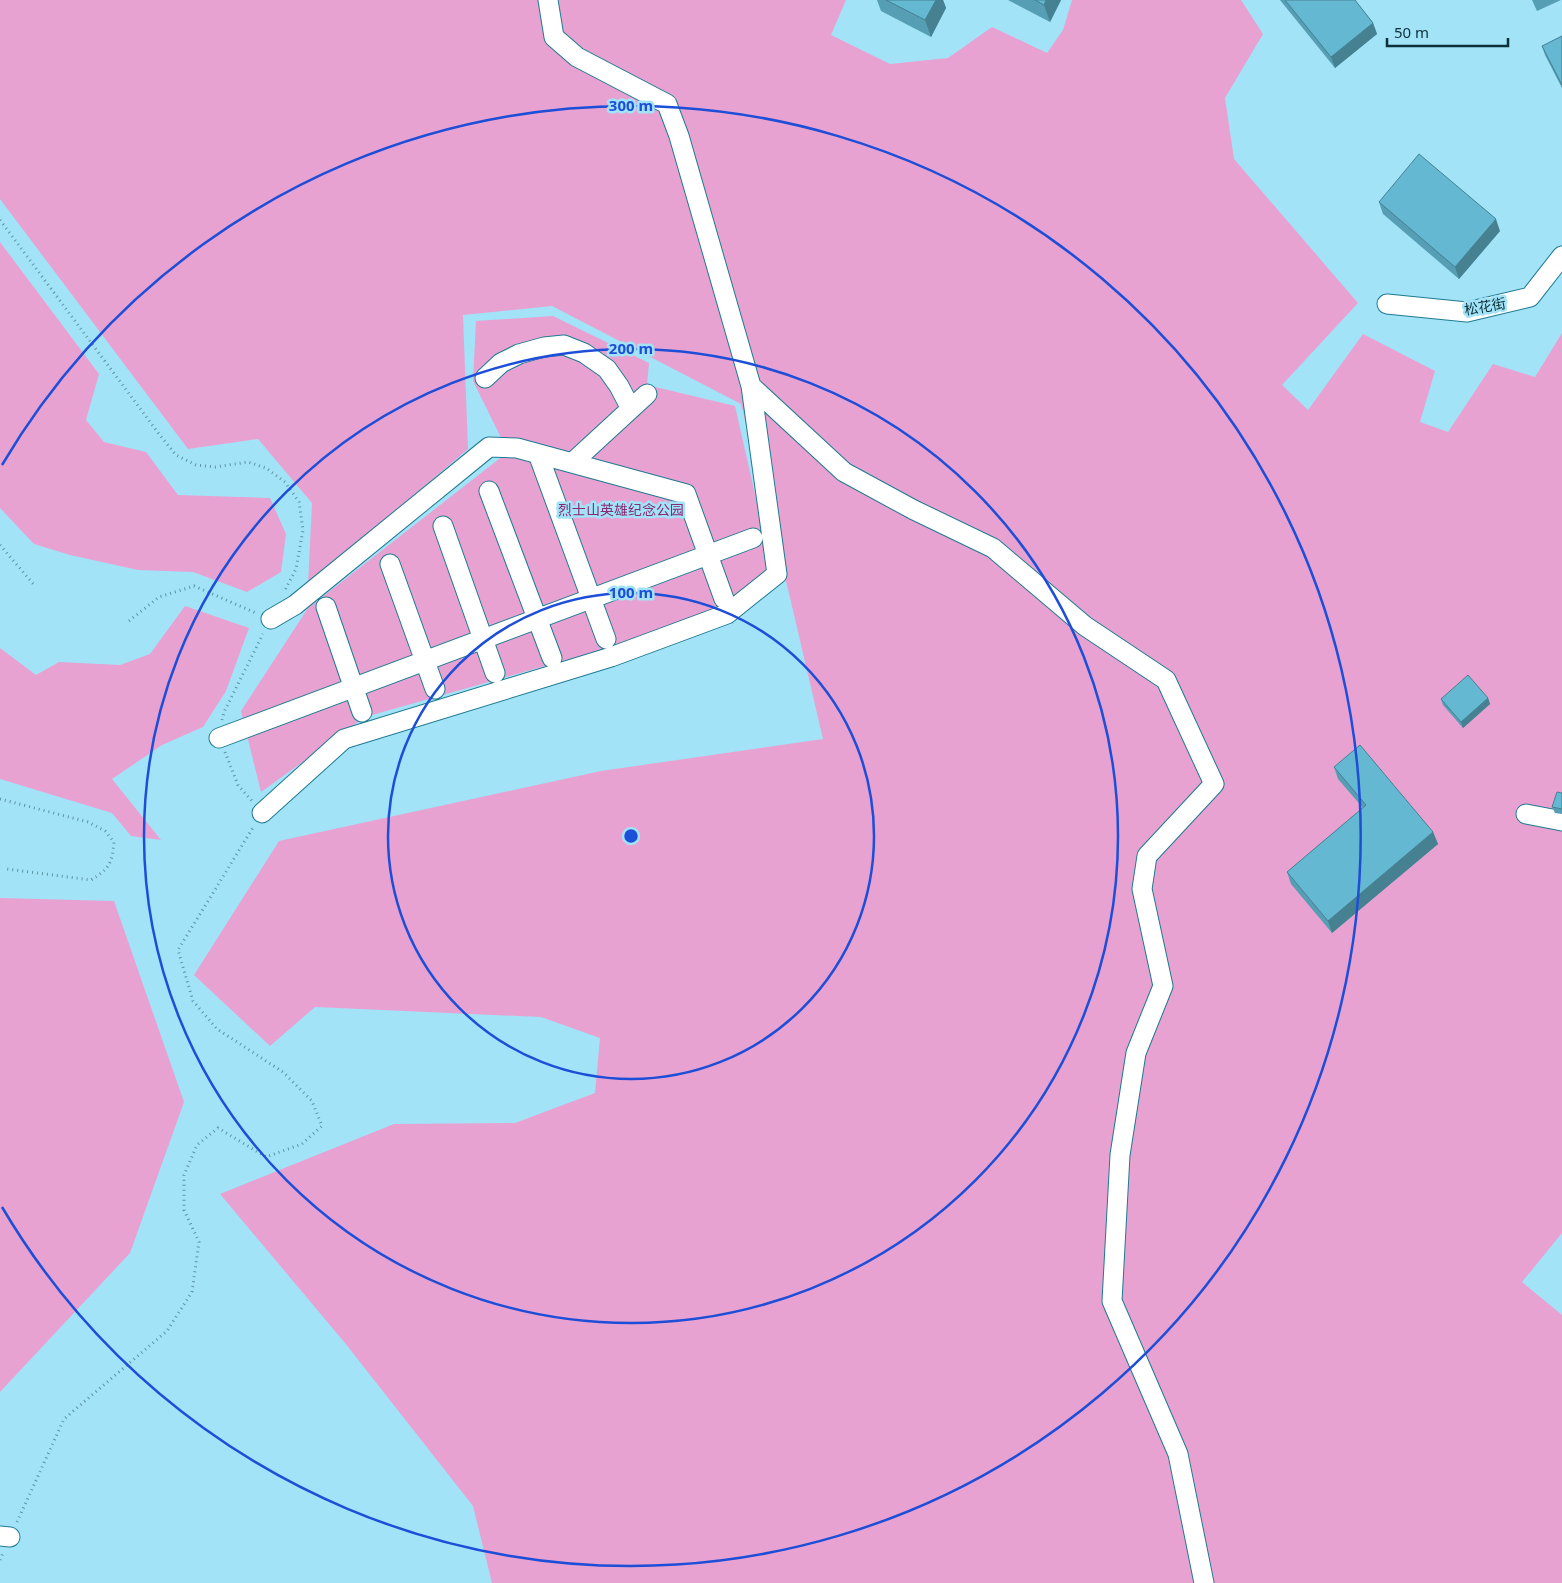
<svg xmlns="http://www.w3.org/2000/svg" width="1562" height="1583" viewBox="0 0 1562 1583" font-family="'Noto Sans','Noto Sans SC',sans-serif">
<rect width="100%" height="100%" fill="#a2e3f8"/>
<path fill="#e8a2d1" d="M0,0H846L831,35L890,64L948,58L992,27L1047,53L1063,30L1072,0H1241L1263,34L1225,98L1234,159L1358,303L1282,385L1308,410L1363,334L1435,371L1420,422L1448,432L1493,364L1535,377L1562,333V1233L1522,1282L1562,1315V1583H492L473,1506L345,1343L220,1194L394,1124L515,1123L595,1093L600,1038L541,1017L315,1007L270,1046L194,975L279,841L601,771L823,739L788,589L741,404L552,306L463,315L468,449L308,585L312,503L258,439L188,449L0,199Z
M0,242L99,374L86,420L104,442L146,452L178,495L270,498L286,534L281,572L247,592L193,572L138,570L70,555L34,544L0,508Z
M553,316L649,363L647,385L735,406L772,569L734,601L612,647L365,717L261,792L241,711L308,608L508,452L473,381L476,321Z
M185,606L249,628L226,691L203,727L162,745L112,779L161,840L131,836L112,813L0,779V648L36,675L59,662L120,665L150,654Z
M0,898L114,901L184,1102L130,1253L0,1392Z"/>
<g fill="none" stroke-linecap="round" stroke-linejoin="round">
<g stroke="#1e7a91" stroke-width="21">
<path id="minor" d="M1387,304L1467,312L1530,297L1562,256
M485,378L501,363L519,354L544,347L564,345L584,353L607,369L619,386L631,409
M751,386L844,472L914,510L993,548L1085,626L1166,680L1214,784L1147,856L1142,889L1163,986L1136,1053L1120,1155L1112,1301L1178,1454L1204,1583
M538,454L606,639
M572,463L647,394
M489,491L552,658
M443,526L495,673
M390,564L435,689
M326,607L362,712
M271,619L295,605L489,447L517,448L686,494L724,599
M219,738L753,538
M262,813L344,739L611,657L727,614L777,574L751,386L679,136L667,104L577,57L554,37L548,0
M1526,814L1562,821
M0,1536L10,1537"/>
</g>
<path stroke="#5f94a4" stroke-width="3" stroke-dasharray="1 4" stroke-linecap="butt" d="M0,220L159,434L176,455L196,465L215,467L248,462L266,468L285,482L299,502L303,530L296,569L285,590
M0,545L35,586
M129,621L159,597L194,586L256,613
M222,720L224,712L263,634
M225,752L238,785L252,801
M0,799L88,822L105,831L114,842C112,864 109,869 91,880L7,869
M17,1522L64,1419L167,1331L192,1292L199,1242L184,1210V1175L197,1145L218,1128L266,1157L302,1144L322,1126L312,1101L283,1072L217,1029L193,1001L178,950L254,826
M0,1560L3,1553"/>
<use href="#minor" stroke="#fff" stroke-width="19"/>
</g>
<path fill="#569eb4" d="M877,0H943L946,8L931,37L881,11Z
M1008,0H1061L1050,22Z
M1280,0H1355L1373,23L1377,34L1335,68Z
M1532,0H1561L1537,11Z
M1562,36V88L1545,55L1542,46Z
M1379,202L1500,231L1459,279L1383,214Z
M1488,698L1490,704L1463,728L1443,705L1441,699Z
M1334,767L1433,832L1438,844L1332,933L1291,884L1287,872L1363,808L1338,779Z
M1562,793V814L1555,813L1552,807Z"/>
<path fill="#468192" d="M936,0H943L946,8L931,37L925,20Z
M1046,0H1061L1050,22L1044,5Z
M1373,23L1377,34L1335,68L1331,57Z
M1496,219L1500,231L1459,279L1455,267Z
M1488,698L1490,704L1463,728L1461,722Z
M1433,832L1438,844L1332,933L1328,921Z"/>
<path fill="#64b8d1" stroke="#468192" d="M886,0H936L925,20Z
M1035,0H1046L1044,5Z
M1285,0H1355L1373,23L1331,57Z
M1562,36V85L1542,46Z
M1419,154L1496,219L1455,267L1379,202Z
M1468,675L1488,698L1461,722L1441,699Z
M1360,745L1433,832L1328,921L1287,872L1366,805L1334,767Z
M1557,792L1562,793V809L1552,807Z"/>
<g fill="none" stroke="#1d4ed8" stroke-width="2.5">
<circle cx="631" cy="836" r="243"/>
<circle cx="631" cy="836" r="487"/>
<path d="M2 465A730 730 0 1 1 2 1207"/>
</g>
<g text-anchor="middle" dominant-baseline="central" stroke-width="5" stroke-linejoin="round" paint-order="stroke">
<g font-size="14" fill="#0b303a" stroke="#a2e3f8">
<text transform="translate(1485 306) rotate(-10)">松花街</text>
</g>
<g font-size="14" fill="#8a2a72" stroke="#a2e3f8">
<text x="621" y="509">烈士山英雄纪念公园</text>
</g>
</g>
<circle cx="631" cy="836" r="8" fill="#1d4ed8" stroke="#a2e3f8" stroke-width="2.5"/>
<g font-size="15" text-anchor="middle" font-weight="bold" fill="#1d4ed8" stroke="#a2e3f8" stroke-width="5" stroke-linejoin="round" paint-order="stroke">
<text x="631" y="111">300 m</text>
<text x="631" y="354">200 m</text>
<text x="631" y="598">100 m</text>
</g>
<path d="M1387 38v8h121v-8" fill="none" stroke="#0b303a" stroke-width="2.5"/>
<text x="1394" y="38" font-size="15" fill="#0b303a" stroke="#a2e3f8" stroke-width="4" paint-order="stroke">50 m</text>
</svg>
